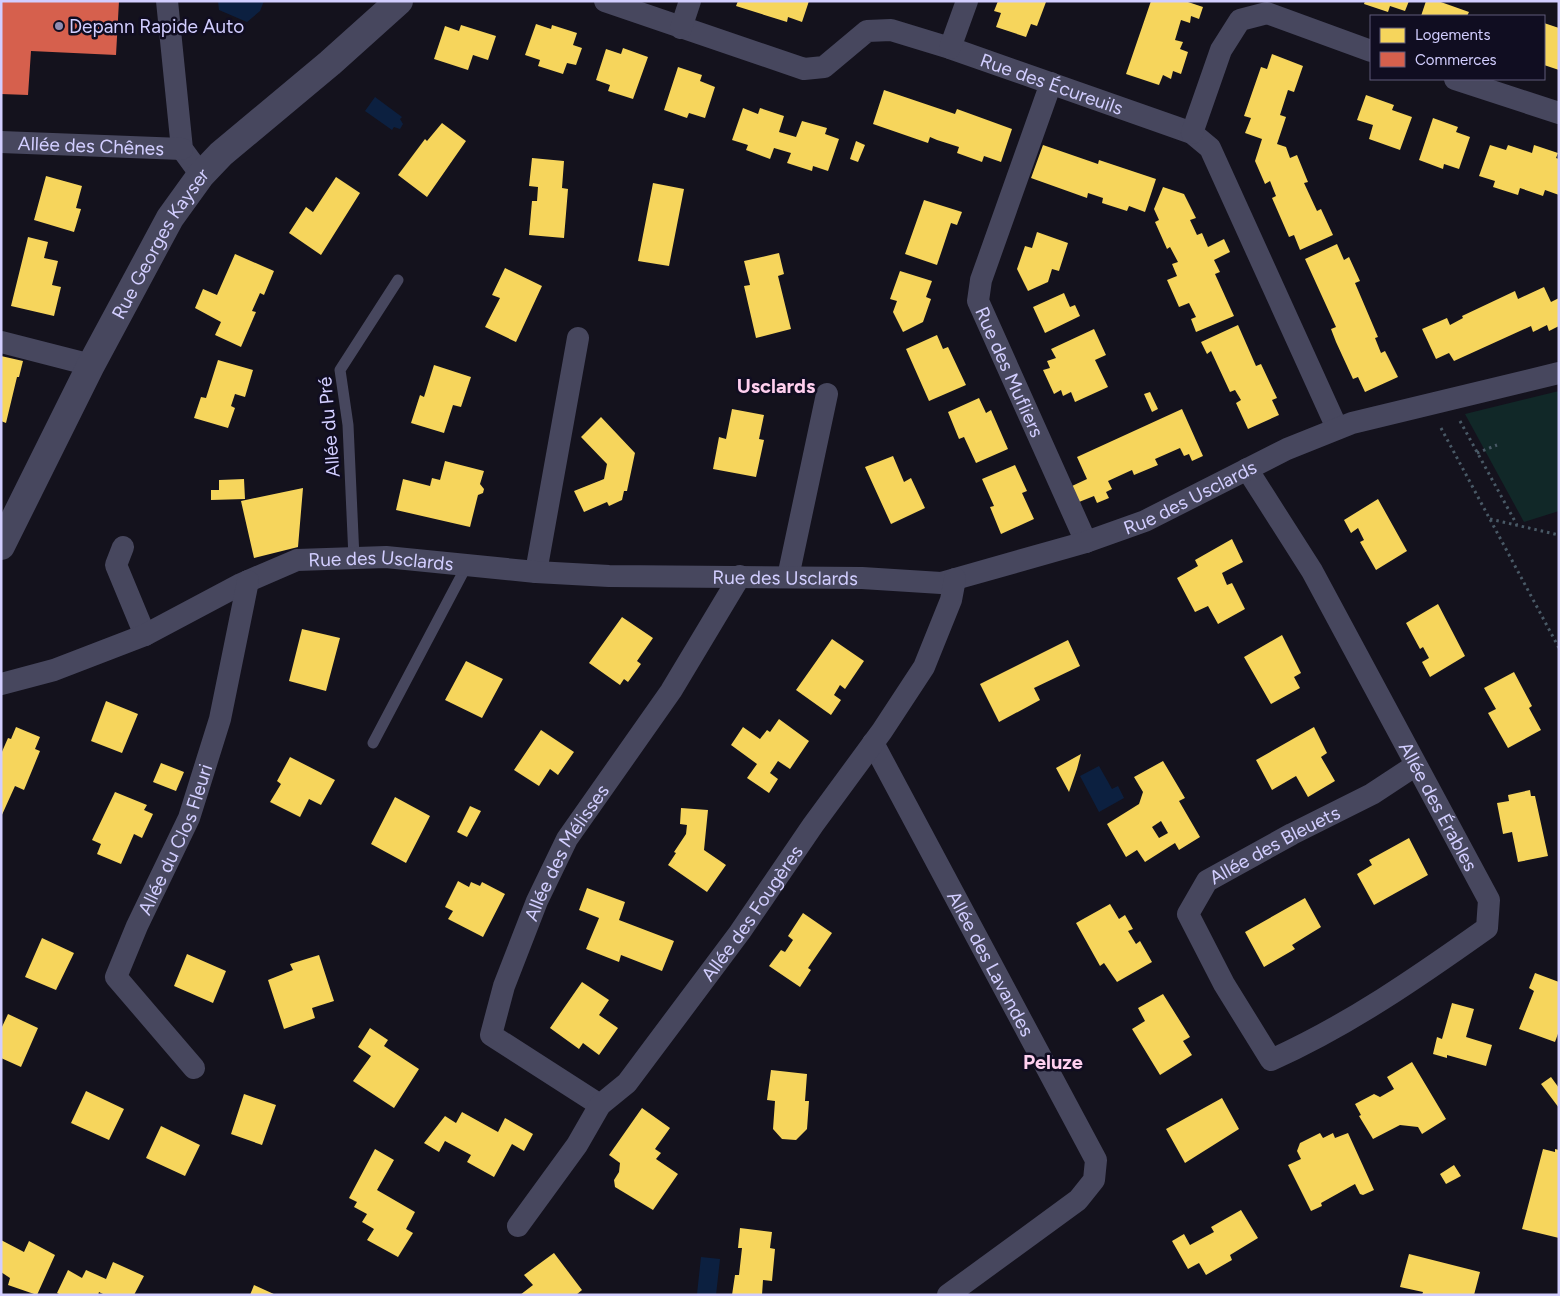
<svg xmlns="http://www.w3.org/2000/svg" width="1560" height="1296" viewBox="0 0 1560 1296" font-family="Figtree,sans-serif">
<rect width="100%" height="100%" fill="#14121d"/>
<path fill="#112828" d="M1559,391V511L1524,522L1465,414Z"/>
<path fill="#0c2040" d="M218,1H264L260,11L247,22L219,10Z
M375,97L402,117L400,119L403,124L400,129L394,127L392,130L365,111Z
M1099,766L1112,789L1118,786L1124,798L1099,812L1080,776Z
M701,1257L720,1259L716,1295L697,1294Z"/>
<path fill="#f6d55c" fill-rule="evenodd" d="M738,1H809L802,22L788,17L787,22L736,6Z
M998,1H1044L1046,2L1037,26L1031,24L1026,37L996,27L1001,13L994,11Z
M1151,1H1185L1203,7L1199,19L1191,16L1190,23L1181,20L1175,40L1183,42L1180,49L1188,52L1181,74L1173,71L1171,79L1163,75L1159,85L1126,74Z
M1365,1H1409L1405,11L1390,6L1388,12L1364,4Z
M1426,1H1438L1469,12L1467,16H1421Z
M1544,23L1559,28V70L1544,65Z
M536,24L551,29L552,25L577,33L573,45L582,48L576,65L567,63L563,74L538,66L540,60L525,55Z
M461,25L496,36L488,60L473,55L468,70L434,59L445,26L459,31Z
M623,48L648,57L633,99L608,91L610,85L596,80L606,49L621,54Z
M1272,54L1303,66L1294,92L1288,90L1280,115L1286,117L1277,144L1286,147L1290,158L1297,155L1308,182L1304,183L1317,211L1321,209L1333,235L1300,250L1294,235L1289,237L1272,198L1276,196L1270,181L1265,184L1255,161L1262,139L1245,133L1251,118L1244,116L1261,67L1267,69Z
M678,67L702,75L700,81L715,87L705,118L689,113L687,118L664,110Z
M884,90L955,114L957,109L1012,129L1001,162L984,156L982,162L957,153L959,147L937,140L930,137L928,143L873,124Z
M1366,95L1394,105L1392,110L1412,117L1400,150L1369,139L1373,125L1357,120Z
M743,108L758,114L760,108L784,116L779,132L796,137L802,121L827,128L825,134L839,139L828,171L813,166L812,171L787,163L791,153L774,148L770,159L746,150L748,145L732,140Z
M1433,118L1458,127L1456,132L1470,137L1459,169L1444,164L1443,169L1419,160Z
M442,123L466,141L427,197L398,175L425,139L427,141Z
M856,141L865,145L858,162L850,159Z
M1043,145L1098,164L1099,160L1156,179L1145,212L1129,206L1127,211L1102,203L1103,198L1088,193L1087,198L1031,178Z
M1490,145L1506,150L1508,145L1532,153L1534,145L1558,153L1556,158L1559,159V195L1545,190L1543,196L1520,188L1518,195L1493,187L1495,181L1479,176Z
M532,158L564,161L562,188L568,189L564,238L529,235L532,201H537L538,187L529,186Z
M46,176L82,186L76,208L81,209L74,232L34,220Z
M336,177L360,193L321,255L289,233L306,207L313,212Z
M653,183L684,189L669,266L638,261Z
M1163,187L1184,194L1196,218L1190,220L1197,235L1202,233L1208,247L1224,239L1230,252L1214,260L1220,272L1215,274L1234,316L1196,332L1191,319L1196,317L1189,303L1179,307L1167,280L1177,276L1172,264L1178,262L1170,247L1167,249L1155,222L1159,220L1154,209Z
M924,200L962,212L957,225L951,223L937,265L905,254Z
M1037,232L1068,243L1059,271L1052,269L1048,282L1028,291L1017,269L1025,246L1032,248Z
M28,237L48,242L44,258L58,261L52,285L61,287L54,316L11,306Z
M1337,244L1344,260L1349,257L1360,281L1355,283L1378,337L1375,338L1381,353L1385,351L1398,377L1365,392L1358,377L1353,379L1336,342L1331,329L1336,327L1305,259Z
M779,253L784,274L778,276L791,329L756,338L744,286L750,285L744,261Z
M235,254L274,271L264,295L260,293L252,311L256,312L241,347L215,335L221,322L195,308L203,289L217,295Z
M505,268L542,286L516,342L485,327L500,298L492,295Z
M900,271L932,281L926,297L931,299L923,322L903,332L893,312L897,301L890,299Z
M1544,287L1551,302L1559,298V326L1549,331L1547,325L1533,332L1531,326L1454,361L1449,353L1436,359L1422,329L1447,318L1450,325L1463,318L1462,316L1515,291L1518,299Z
M1064,293L1070,307L1075,305L1080,316L1045,333L1033,307Z
M1238,325L1256,366L1261,364L1277,398L1272,400L1279,415L1248,429L1236,403L1241,400L1235,390L1230,392L1211,351L1207,354L1201,342Z
M1094,329L1106,355L1095,360L1108,387L1075,402L1071,392L1063,396L1061,390L1054,394L1043,370L1050,368L1047,361L1056,358L1051,349Z
M937,335L943,349L948,347L966,385L929,401L906,349Z
M1,356L23,361L19,377H17L6,423L1,421Z
M218,360L253,370L245,397L235,394L231,406L235,408L228,428L194,418L201,397L206,398Z
M434,365L471,377L461,407L453,405L444,433L411,423L420,395L424,397Z
M1150,392L1158,409L1152,412L1144,394Z
M979,398L986,413L991,410L1008,449L976,463L964,437L959,439L948,412Z
M732,409L764,415L759,439L764,440L756,477L713,469L719,437L726,439Z
M1182,409L1203,456L1192,461L1189,454L1184,456L1180,448L1155,459L1158,465L1134,475L1132,470L1108,481L1112,489L1106,492L1109,498L1097,503L1094,496L1079,502L1072,486L1087,479L1077,457Z
M601,417L635,453L627,491H624L622,500L609,506L607,502L584,512L574,491L604,479L607,464L581,437Z
M893,456L904,482L911,478L925,508L891,524L865,467Z
M445,461L484,471L480,484L484,489L483,493L478,495L470,527L396,510L403,479L430,486L432,478L440,480Z
M1015,465L1027,491L1022,493L1034,519L1001,534L990,507L994,506L982,479Z
M244,479L245,499L211,500V490H219V480Z
M303,488L298,547L254,558L241,501Z
M1378,499L1407,551L1376,570L1360,542L1364,540L1358,528L1351,533L1344,520Z
M1232,539L1243,562L1222,573L1227,585L1232,583L1245,609L1218,624L1208,606L1195,612L1177,578L1198,566L1195,560Z
M1438,604L1465,656L1430,677L1422,662L1429,658L1423,647L1420,649L1406,623Z
M622,617L653,638L637,661L641,664L628,682L624,679L620,685L589,663Z
M302,629L340,638L326,691L289,681Z
M1282,635L1301,673L1294,677L1300,688L1271,704L1244,657Z
M832,639L864,661L845,689L840,685L834,695L841,700L831,715L796,690Z
M1068,640L1080,666L1034,688L1040,700L999,722L980,684Z
M466,661L503,679L482,718L445,700Z
M1514,672L1532,706L1529,708L1541,730L1508,748L1488,713L1496,709L1484,688Z
M106,701L138,714L122,753L91,741Z
M779,719L809,741L790,769L778,761L770,773L778,779L769,793L747,778L757,764L731,745L743,727L760,739L767,730L770,732Z
M16,727L40,737L35,749L40,751L24,790L15,786L1,817V754L8,738L11,739Z
M1314,727L1327,753L1321,757L1335,781L1308,797L1296,776L1272,790L1256,760Z
M541,730L574,752L558,775L550,769L539,786L514,770Z
M1081,754L1077,769L1069,792L1056,768Z
M290,757L335,780L321,805L309,799L300,817L270,802L281,784L277,781Z
M1163,761L1185,798L1179,801L1200,837L1179,850L1175,843L1145,862L1137,850L1126,857L1107,824L1139,804L1143,792L1134,777ZM1161,821L1168,833L1159,838L1152,827Z
M161,763L184,772L176,791L153,782Z
M1530,790L1531,796H1535L1548,856L1518,862L1512,832L1503,834L1497,803L1509,801L1508,795Z
M115,792L147,805L144,810L153,814L142,838L134,834L121,864L97,854L101,844L92,840Z
M395,797L430,816L406,863L371,844Z
M470,806L481,811L467,837L457,832Z
M681,808L708,810L704,850L726,865L707,892L668,865L676,853L674,852L686,834L687,825L680,824Z
M1409,838L1428,875L1374,905L1357,874L1372,865L1369,860Z
M458,881L469,887L471,882L480,886L482,882L505,894L483,937L448,919L453,911L445,907Z
M587,888L625,902L619,920L674,941L662,971L621,955L619,962L586,949L599,918L579,910Z
M1305,898L1321,927L1292,945L1295,949L1264,967L1245,932Z
M1110,904L1119,919L1125,915L1133,929L1128,931L1136,944L1140,941L1152,962L1117,982L1104,963L1100,966L1076,923Z
M803,913L832,933L808,968L811,970L800,987L769,966L781,950L785,952L793,940L788,936Z
M42,938L74,953L56,990L25,977Z
M187,954L226,971L213,1003L174,986Z
M319,955L334,1001L312,1008L315,1018L284,1029L268,980L293,970L290,964Z
M1535,973L1559,982V1031L1555,1042L1519,1029L1534,991L1529,988Z
M582,982L609,1000L599,1015L618,1028L599,1055L583,1043L579,1049L550,1028Z
M1163,994L1190,1037L1183,1041L1192,1055L1160,1075L1132,1029L1145,1021L1138,1008Z
M1452,1003L1474,1009L1466,1037L1492,1045L1486,1066L1447,1055V1058L1433,1054L1437,1037L1442,1039Z
M8,1014L38,1028L21,1067L1,1058V1029Z
M370,1028L388,1040L384,1046L419,1069L394,1108L353,1081L371,1056L358,1047Z
M1412,1062L1446,1119L1422,1134L1418,1127L1400,1125L1373,1139L1359,1116L1361,1115L1355,1104L1374,1094L1380,1097L1394,1089L1387,1077Z
M771,1070L807,1074L805,1101H809L807,1129L796,1140L782,1139L773,1129L775,1101L767,1100Z
M1551,1077L1559,1088V1108L1541,1084Z
M86,1091L124,1109L109,1140L71,1123Z
M244,1094L276,1105L262,1145L231,1134Z
M1222,1098L1239,1129L1185,1163L1166,1129Z
M642,1108L670,1128L655,1149L661,1153L656,1159L678,1174L653,1210L615,1187L614,1180L619,1172L620,1163L609,1155Z
M462,1112L498,1132L505,1118L533,1134L524,1151L512,1144L494,1177L467,1162L471,1155L445,1141L439,1152L424,1143L445,1116L456,1123Z
M161,1126L200,1145L185,1176L146,1158Z
M1320,1133L1323,1138L1333,1133L1335,1138L1348,1133L1374,1190L1363,1195L1360,1194L1355,1184L1321,1203L1322,1206L1311,1211L1288,1165L1301,1159L1297,1151L1300,1143Z
M375,1149L394,1160L377,1190L415,1212L406,1229L413,1233L398,1257L367,1240L374,1229L362,1222L367,1214L354,1207L357,1202L349,1198Z
M1543,1149L1555,1152V1149L1559,1150V1238L1522,1229Z
M1454,1165L1461,1176L1446,1184L1440,1174Z
M1241,1210L1258,1238L1230,1255L1232,1260L1206,1275L1199,1263L1188,1269L1172,1241L1184,1234L1190,1245L1214,1232L1211,1227Z
M740,1228L772,1232L770,1248L775,1249L772,1281L763,1280L762,1295H732L735,1275H739L742,1248H738Z
M1,1240L24,1252L29,1241L55,1255L37,1295L8,1285L10,1278L1,1272Z
M554,1253L582,1290L576,1295H520L533,1285L524,1275Z
M1409,1254L1480,1272L1474,1295H1422L1423,1292L1400,1287Z
M113,1262L144,1276L134,1295H105L99,1292L98,1295H61L57,1293L68,1270L82,1278L86,1270L106,1279Z
M254,1285L276,1295H250Z"/>
<path fill="#d6604d" d="M1,1H119L116,55L31,51L28,95L1,94Z"/>
<g fill="none" stroke-linecap="round" stroke-linejoin="round">
<path stroke="#495966" stroke-width="3" stroke-dasharray="2.5 4" stroke-linecap="butt" d="M1460,421L1517,525
M1441,428L1559,648
M1477,453L1497,445
M1490,519L1559,535"/>
<path stroke="#47475e" stroke-width="11" d="M354,558L348,425L340,370L398,280
M373,743L467,565"/>
<g stroke="#47475e" stroke-width="22">
<path d="M167,1L182,149L201,175"/>
<path id="s1" d="M605,1L804,69L824,67L867,31L891,30L950,48L1192,133L1210,148L1337,428"/>
<path d="M681,28L690,1"/>
<path d="M950,48L967,1"/>
<path d="M1455,79L1559,113"/>
<path id="s2" d="M1051,83L981,280L978,301L1086,542"/>
<path d="M1192,133L1221,50L1240,20L1267,13L1371,51"/>
<path id="s3" d="M1,142L182,149"/>
<path d="M1,342L91,365"/>
<path id="s4" d="M1247,469L1312,571L1489,900L1487,928C1418,977 1349,1025 1271,1060L1224,984L1188,914L1207,881L1292,834L1372,794L1416,765"/>
<path d="M123,547L116,565L145,635"/>
<path d="M536,572L578,338"/>
<path d="M788,577L827,394"/>
<path id="s5" d="M1,684L54,670L145,635L241,584L297,560L386,557L536,572L609,576L862,578L941,583L1086,542L1145,521L1287,449L1352,423L1559,373"/>
<path id="s6" d="M873,743L1096,1160L1094,1180L1078,1200L948,1295"/>
<path id="s7" d="M194,1068L116,977L137,926L189,818L220,719L248,581"/>
<path id="s8" d="M600,1105L491,1035L504,986L537,901L567,839L671,691L740,576"/>
<path id="s9" d="M518,1226L577,1145L600,1105L627,1083L740,932L813,825L882,731L924,667L951,600L955,579"/>
</g>
<path stroke="#47475e" stroke-width="28" id="s10" d="M1,546L91,365L170,218L201,175L221,154L330,63L399,1"/>
</g>
<circle fill="#908cb0" stroke="#100d21" stroke-width="2" cx="59" cy="26" r="5"/>
<g text-anchor="middle" dominant-baseline="central" stroke-width="5" stroke-linejoin="round" paint-order="stroke">
<g font-size="19" fill="#d2ceff" stroke="#100d21" text-anchor="start">
<text x="69" y="26">Depann Rapide Auto</text>
</g>
<g font-size="19" fill="#d2ceff" stroke="#100d21">
<text stroke="none"><textPath href="#s1" startOffset="480">Rue des Écureuils</textPath></text>
<text stroke="none"><textPath href="#s3" startOffset="90">Allée des Chênes</textPath></text>
<text stroke="none"><textPath href="#s10" startOffset="342">Rue Georges Kayser</textPath></text>
<text stroke="none"><textPath href="#s2" startOffset="308">Rue des Mufliers</textPath></text>
<text transform="translate(329 427) rotate(-95)">Allée du Pré</text>
<text stroke="none"><textPath href="#s5" startOffset="1231">Rue des Usclards</textPath></text>
<text stroke="none"><textPath href="#s5" startOffset="406">Rue des Usclards</textPath></text>
<text stroke="none"><textPath href="#s5" startOffset="811">Rue des Usclards</textPath></text>
<text stroke="none"><textPath href="#s4" startOffset="388">Allée des Érables</textPath></text>
<text stroke="none"><textPath href="#s7" startOffset="270">Allée du Clos Fleuri</textPath></text>
<text stroke="none"><textPath href="#s4" startOffset="1059">Allée des Bleuets</textPath></text>
<text stroke="none"><textPath href="#s8" startOffset="328">Allée des Mélisses</textPath></text>
<text stroke="none"><textPath href="#s9" startOffset="392">Allée des Fougères</textPath></text>
<text stroke="none"><textPath href="#s6" startOffset="250">Allée des Lavandes</textPath></text>
</g>
<g font-size="20" font-weight="bold" fill="#ffd0ef" stroke="#100d21">
<text x="776" y="386">Usclards</text>
<text x="1053" y="1062">Peluze</text>
</g>
</g>
<rect width="1560" height="1296" fill="none" stroke="#d2ceff" stroke-width="5"/>
<rect x="1370" y="15" width="175" height="65" fill="#100d21" stroke="#5e5a7a"/>
<rect x="1380" y="28" width="25" height="15" fill="#f6d55c" stroke="#5e5a7a"/>
<text x="1415" y="40" font-size="15" fill="#d2ceff">Logements</text>
<rect x="1380" y="52" width="25" height="15" fill="#d6604d" stroke="#5e5a7a"/>
<text x="1415" y="65" font-size="15" fill="#d2ceff">Commerces</text>
</svg>
